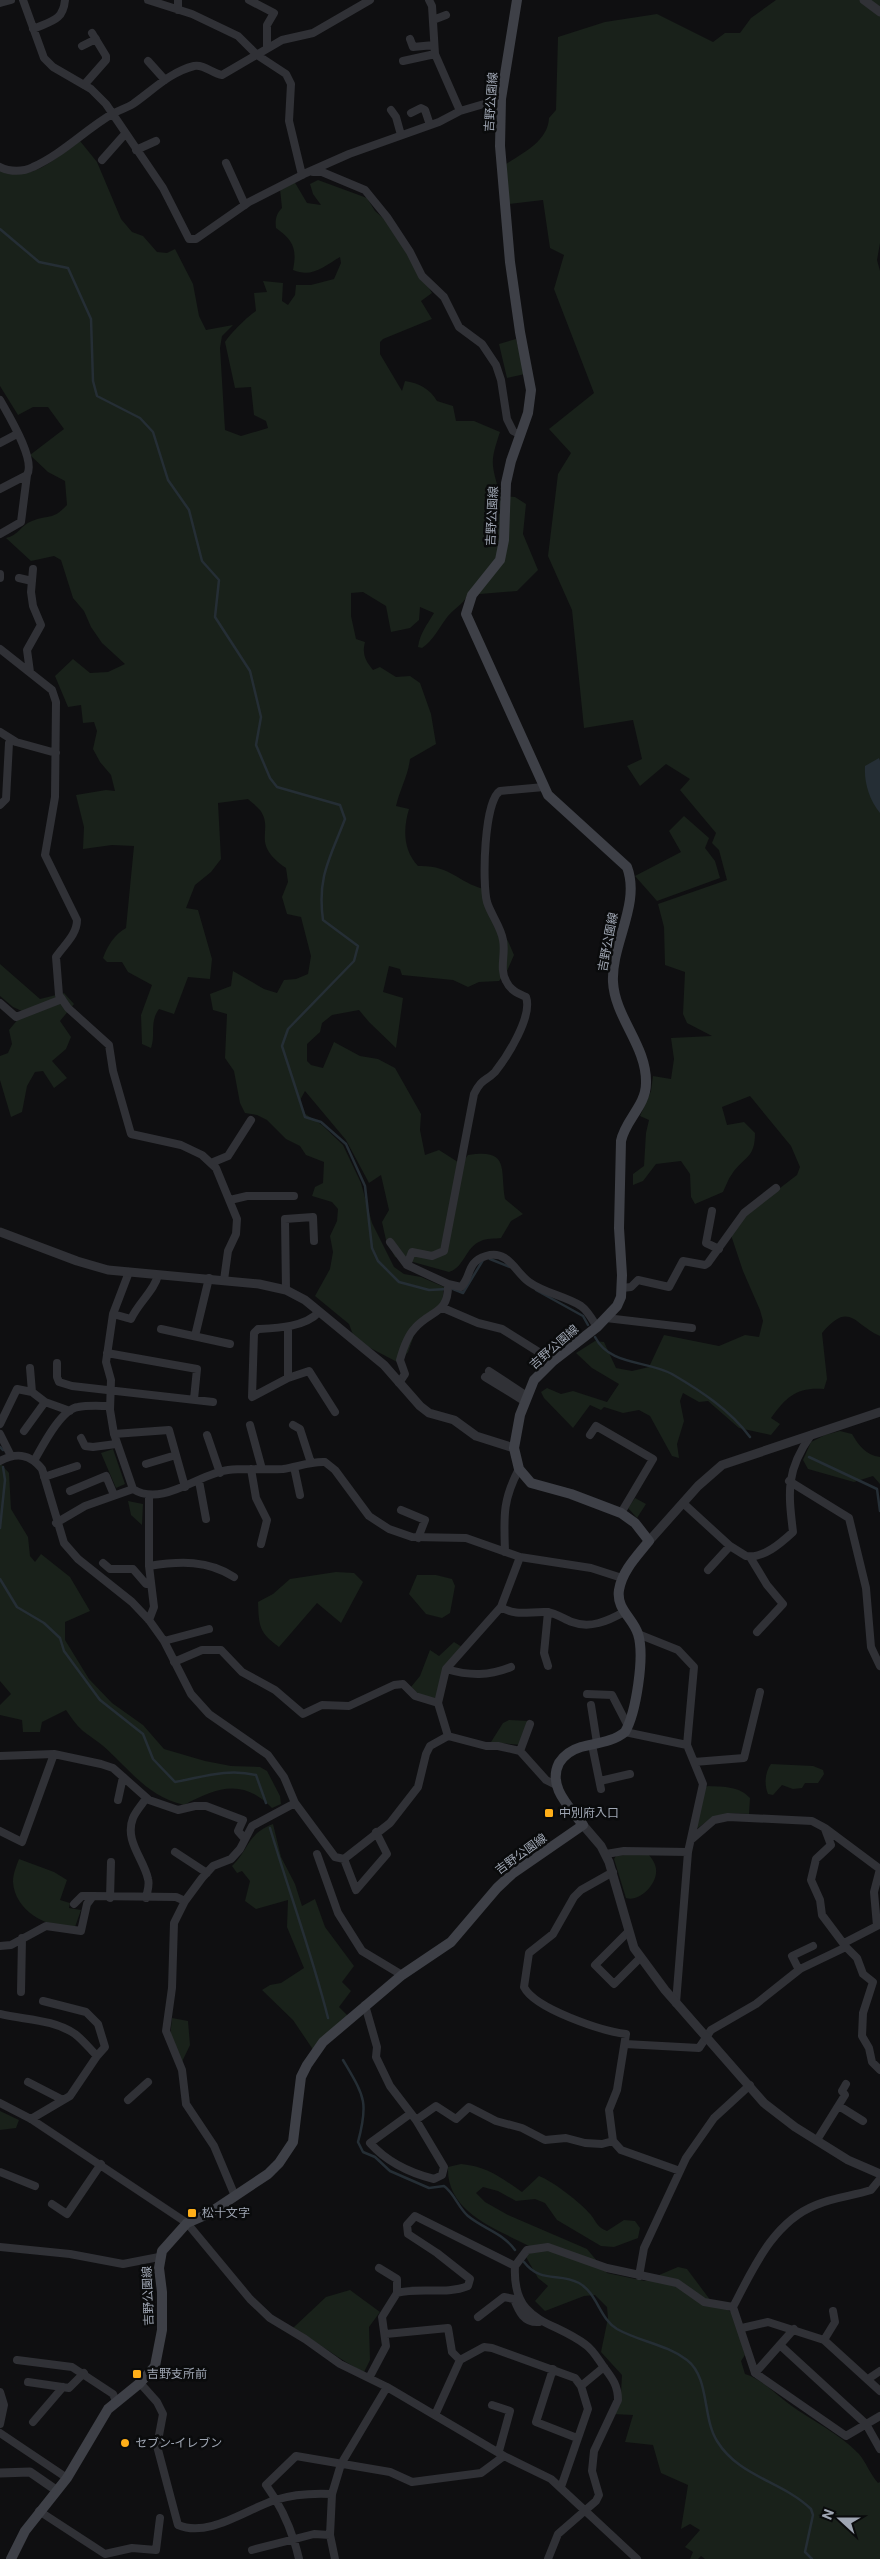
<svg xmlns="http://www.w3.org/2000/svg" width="880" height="2559" viewBox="0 0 880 2559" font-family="Roboto,'Noto Sans JP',sans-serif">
<rect width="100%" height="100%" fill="#0f0f11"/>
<path fill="#19211a" d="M776,0H880V243L877,260L880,271V1336C854,1325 850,1300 822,1333L827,1379L824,1389C797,1387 787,1396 771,1418L780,1424L771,1435L739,1428L708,1401L699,1402L683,1393L680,1401L684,1421L677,1444L679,1458L672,1456L650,1416L639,1410L623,1413L604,1407L601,1410L590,1405L573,1428L544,1398L541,1392L547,1388L561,1394L573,1391L607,1402L619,1384L592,1368L576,1353L595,1341L604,1342L616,1368L632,1371L649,1367L664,1335L719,1346L745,1335L759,1337L763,1321L760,1310L743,1271L731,1235L746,1214L797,1175L800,1167L791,1146L750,1096L722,1107L727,1125L744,1122L755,1133C755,1159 744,1156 732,1174C728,1179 726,1186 723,1192L695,1204L691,1197L690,1174L681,1161L656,1164L643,1181L633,1185V1174L644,1166L646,1133L649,1120L640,1116L651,1091L653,1076L671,1079L674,1059L671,1038L712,1036L687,1023L683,1014L685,972L665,965L664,927L658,904L727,880L719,850L712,843L716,833L680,790L690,779L666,764L640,786L627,766L642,759L633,720L584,728L572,610L548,556L558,474L571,453L549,429L594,393L554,289L564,255L550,248L543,200L509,204L506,164C523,153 548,141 549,118L556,110L558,37L605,22L657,14L713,42L725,33H740L751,18Z
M80,141L97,162L121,219L132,232L143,236L157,252L167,253L175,249L193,284L199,316L206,330L233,325L222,336L220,348L225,430L241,436L268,428L266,421L254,415L251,387L235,388L225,342C230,334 249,315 256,311L254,293L267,292L263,281L283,283L282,301L288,305L295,295L296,285H311L334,279L341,263L340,257C323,267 312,278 293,270C297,249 294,241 276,228C275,220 276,214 282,208L280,189L294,181L307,203L321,205L313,194L310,184L318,180L367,198L375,211L392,226L432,293L421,301L432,319L383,339L380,342V354L402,391L405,381C419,383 430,389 437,401L453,406L456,421H474L500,432C489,465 492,463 500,496L515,497L526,504L523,534L538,570L517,591L468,595C462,605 455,608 448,616C440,626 433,641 422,648L418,647C420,633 427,625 434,613L420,607L419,620L410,628L391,632L386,606L363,592L351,593V616L356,639L365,642C362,654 365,660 373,670L380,667L396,677L410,676L420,683L431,714L436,744L410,759C408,776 400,789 396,806L409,809C403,829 403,850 418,866C451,865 457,882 484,889L500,930L508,941L514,955L507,971L499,981L479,982L468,987L453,980L402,975L400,969L389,966L383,992L403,998L396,1048L369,1022L359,1010L332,1015L322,1023L320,1032L307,1044V1061L311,1065L323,1068L334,1042L360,1056L378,1059L395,1068L421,1114L420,1130L425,1155L439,1150L461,1164L468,1155C510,1148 500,1169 505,1199L523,1214L511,1221L501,1238C495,1239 486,1238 481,1241C465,1247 465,1267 449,1272L395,1257L386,1240L382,1222L389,1210L381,1175L369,1183L346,1140L305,1091L299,1102L304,1113L322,1125L343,1145L361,1183L372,1223L394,1267L404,1274L421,1277L444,1287L441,1313L425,1319L414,1335L408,1352L399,1363L355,1340L349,1324L315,1296L330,1269L333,1252L330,1236L337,1221L338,1209L332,1202L312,1196L315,1187L323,1183L324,1162L306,1155L300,1146L286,1139L267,1120L257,1115L245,1113L240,1103L234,1071L225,1058L227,1014L213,1010L210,994L231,986L233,971L264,989L277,993L284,980L296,979L308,974L311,956L301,917L287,914L282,897L288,882L286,868C249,842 275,831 260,810C257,806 251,802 248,799L218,803L221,859L211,872L195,885L186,908L198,910L212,959L210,979L188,977L174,1014L159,1009C149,1023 156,1034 151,1048L142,1044L141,1015L152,985L128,972L122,962H107L103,958C108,945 114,935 126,928L134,846L112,845L83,849L84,827L76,795L106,790L115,791L111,775L100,762L93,749L97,731L94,722L83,723L81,705L68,707L55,676L73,659L90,673L108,672L125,664L102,643L91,627L84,611L73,598L61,560L54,556L31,561L6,538C18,536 21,525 32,521C49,514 52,521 67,505L65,481L48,472L30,455L64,429L48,407H33L18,415L0,386V171C36,181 51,160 80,141Z
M516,339L525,374L507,378L499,344Z
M684,816L709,838L705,848L715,861L720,878L657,901L635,876L681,852L669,831Z
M0,964L40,999L64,993L74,1004L60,1021L71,1037L66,1049L52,1061L67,1078L54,1088L43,1071L35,1072L27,1086L22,1112L11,1117L0,1080V1056L8,1053L12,1044L9,1030L24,1012L13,1007L0,996Z
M840,1431L852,1434C859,1446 866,1455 880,1457V1484L873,1476L854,1482L808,1469L803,1460L811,1442L825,1435Z
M113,1449L125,1484L116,1488L101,1453Z
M0,1463L9,1473L11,1509L28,1537L30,1556L35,1562L41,1554L70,1577L90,1611L65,1622V1640L89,1679L112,1703L143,1725L164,1749L205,1761L231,1766L260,1767L267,1771L280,1796L281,1804L272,1808C243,1778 217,1787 184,1805C145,1795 131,1770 102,1745C96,1740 89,1736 83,1731C76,1725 71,1717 66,1710L42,1722L40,1732H23L22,1720L0,1715V1705L11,1694L0,1681Z
M635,1498L646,1504L637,1518L628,1508Z
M128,1501L143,1504L142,1525L131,1515Z
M336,1572L354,1573L363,1582L341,1623L317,1603L279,1647C259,1632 259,1627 258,1602L273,1594L290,1579Z
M417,1575H436L452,1579L455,1586L450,1613L442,1618L426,1614L409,1594Z
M454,1642L462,1647L437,1698C428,1701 415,1695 411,1687L420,1676L430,1650L439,1656Z
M509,1720L529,1721L521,1745L491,1742L503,1723Z
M771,1764L813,1766L823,1770L824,1774L818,1783H805L802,1788L793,1789L782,1785L773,1795L768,1794C764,1784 765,1772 771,1764Z
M709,1786C724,1787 739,1786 750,1798L749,1814L730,1813L713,1817L695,1830L704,1787Z
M273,1824L281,1857L295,1884L302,1906L315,1899L325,1927L354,1966L342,1982L351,1991L339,2007L349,2017L314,2051L293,2020L262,1990L270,1985L281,1983L304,1968L287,1927L288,1900L256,1909L245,1901L250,1881L242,1871L237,1873L232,1866C250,1848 247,1834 273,1824Z
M633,1854L649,1855C653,1860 657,1866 656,1873C655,1886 639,1902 626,1898L614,1859L616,1856Z
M19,1859L54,1872L67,1880L60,1900L70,1903L69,1908L81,1910L75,1927C49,1929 15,1912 13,1882C13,1874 16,1867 19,1859Z
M172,2018L188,2021L190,2045L181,2064L170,2038Z
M0,2111L19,2120L16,2128L0,2130Z
M461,2164C486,2166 502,2178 522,2192L539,2176C554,2182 580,2202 591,2215C597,2223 597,2227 607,2231L624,2220L635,2221L640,2228L638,2238L614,2247L601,2246L557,2220L545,2203L535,2199L516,2201L498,2191L483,2187L476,2193L485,2202L508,2215L587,2249L607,2273L645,2281L678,2267L687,2269L711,2301L733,2313L745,2355L741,2361L745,2374C762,2379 775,2394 789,2404C812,2421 839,2433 859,2454C866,2462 870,2474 878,2483L880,2482V2559H705L701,2556L698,2559H690L693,2552L685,2547L700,2530L690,2524L681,2529L688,2485L661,2473L653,2445L625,2442L633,2415L613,2414L621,2393L622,2375L601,2352L608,2318L607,2307L595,2295L584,2296L545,2311L535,2301L548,2286L538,2278L526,2257L531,2247C497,2229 446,2213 448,2167Z
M350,2290L380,2312L369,2327L370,2360L364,2372C339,2360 318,2342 293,2328L326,2297Z"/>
<path fill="#252e35" d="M879,758L880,761V813C869,800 864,782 865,766Z"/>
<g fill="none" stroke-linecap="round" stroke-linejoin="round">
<path stroke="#252e35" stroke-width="2.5" d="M0,229L39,262L68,268L91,319L93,381L97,396L140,418L153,432L168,480L189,510L202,561L219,580L215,617L250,671L261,717L256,745L270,778L277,787L340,805L345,819C330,858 317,877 323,920L358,946L354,961L288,1029L282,1046L305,1117L321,1122L346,1144L365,1186L372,1248L378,1261L399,1282L429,1290L447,1289
M490,1259L510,1267
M453,1289L463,1293L483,1260
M536,1290L583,1316L588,1325
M595,1337C610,1366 646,1360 672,1374C701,1391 730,1410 750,1437
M0,1447L3,1450
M809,1457L877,1489L880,1511
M0,1528L5,1480L3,1467
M0,1579L17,1607L44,1623L60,1638L64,1651L100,1700L143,1734L153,1759L175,1782C203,1777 227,1768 256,1775L266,1803
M270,1828C289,1892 312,1954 328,2018
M343,2060C364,2096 369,2101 358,2142L363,2152L375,2157L390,2171L429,2188L444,2186C454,2193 458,2207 468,2216C484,2229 503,2233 515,2250
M524,2262C541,2284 559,2272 579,2283C598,2294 599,2318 617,2329C640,2342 666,2344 687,2360C710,2378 702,2417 717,2441C739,2477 782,2481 811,2509L813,2515L805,2552L812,2559"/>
<path stroke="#303136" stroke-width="8" d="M23,0L44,58L53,67L91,89L106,104L163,188L189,239H196L249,202L306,173L349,154L439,122L460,111L501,99
M148,0L192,14L238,36L257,55L286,74L291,84L289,121L302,175
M178,0V10
M249,0L274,13L267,25V48
M429,0L432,6L435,54L460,111
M0,3L11,0
M433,20L446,15
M33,29C51,21 63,21 65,0
M410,39L413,47L434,45
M82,46L96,39
M148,61L165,80
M403,61L435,54
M84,85L106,60V56L92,33
M391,110L396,117L401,135
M411,113L421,108L425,110L430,125
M136,150L156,141
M102,160L125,134
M226,163L245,205
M0,167C10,172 23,172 33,167C62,154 85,130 112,114C119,110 127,108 133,104C153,90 170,72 194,66C204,64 213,74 222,75L282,40L313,33L370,0
M313,172H322L365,190L387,217L410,252L422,276L444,297L459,327L482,344L496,365L501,380L507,419L513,431L521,435
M0,400C9,416 36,460 27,475L0,489
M0,443L17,434
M0,534L21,522L27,475
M0,574V578
M19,578L32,581
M0,649L52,690L56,702L55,797L45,855L77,920C77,935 64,945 56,957L59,995L68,1008L109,1045L113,1071L131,1134L181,1145L202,1155L216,1168L237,1219L236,1234L228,1251L224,1280
M30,672L27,650L41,625L33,606L31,592L33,569
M0,732L16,742L56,753
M0,805L6,799L9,743L11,739
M0,1003L16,1017L62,999
M211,1163L228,1156L251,1120
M230,1200L247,1196H294
M712,1211L706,1243L719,1249
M390,1242L407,1265L448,1284L461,1287C472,1276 466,1262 486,1256C508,1249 515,1272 529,1282C544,1293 565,1296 581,1306C588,1311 592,1319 597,1327
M407,1265L412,1252L432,1256L444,1251L474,1094C482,1078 485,1082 495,1072C507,1057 533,1016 526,997C517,993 510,990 506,981C499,968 506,954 503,940C501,927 491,915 487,902C482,883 484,801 500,791L544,787
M129,1272L113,1314L106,1362L111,1380L110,1410L114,1434L133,1489C162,1508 200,1473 228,1470C246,1468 265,1470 283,1469C297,1467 311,1461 325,1462L335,1470L369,1516L389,1529L412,1537L466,1538L520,1557L591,1568L622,1578
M622,1288L631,1287L638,1280L669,1287L683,1261L705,1265L708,1263L744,1213L776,1188
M286,1290L285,1219L313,1217L314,1241
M443,1308L478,1323L502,1329L553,1361
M113,1314L131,1319C138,1303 155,1290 158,1275
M606,1318L692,1328
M288,1327V1378L252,1397L254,1333L258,1329C278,1328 305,1327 319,1312
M161,1329L230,1344
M195,1336L209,1278
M107,1353L197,1369L194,1399
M57,1363V1377L59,1382L72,1386L213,1402
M30,1368L32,1392
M489,1371L527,1396
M485,1377L524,1401
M288,1378L309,1371L335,1412
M399,1383L405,1374L400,1360C403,1349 407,1336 415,1328C431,1310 449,1314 448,1284
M0,1424L17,1389L32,1392L45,1402L70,1411
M250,1425L262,1469
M293,1425L300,1429L311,1463
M24,1431L45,1402
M0,1434L11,1456
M114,1434L169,1430L185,1487
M207,1435L220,1473
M590,1435L596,1426L653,1459L621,1513
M81,1438L85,1446L93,1447L116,1444
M0,1461C17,1452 30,1454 42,1469L64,1543L78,1559L132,1602L149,1620L164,1641L191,1694L209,1714L268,1755L284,1777L295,1803L335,1857L344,1859L390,1823L418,1787L426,1754L430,1746L448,1736L486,1746H498L520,1751L546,1780L556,1785
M34,1461C42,1447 61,1409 78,1407C88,1405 100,1406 110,1406
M146,1464L176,1455
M294,1467L300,1495
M251,1469L256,1498L267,1520L261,1544
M44,1477L77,1466
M199,1481L206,1519
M789,1481L849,1518L866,1588L871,1647L880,1666
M70,1491L106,1476L114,1495
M683,1503L730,1546L746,1556C763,1559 781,1543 793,1532C788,1491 786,1470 811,1435
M401,1510L425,1520L418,1538
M56,1523L85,1506L133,1489
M505,1552C504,1517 502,1501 519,1469
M750,1557L767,1585L783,1604L757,1632
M103,1563L110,1569H133L146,1584H151
M149,1566C180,1561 208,1560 234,1577
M708,1570L730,1546
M501,1607C516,1617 530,1611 547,1612C556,1613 564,1619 572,1622C590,1629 608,1621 624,1612
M548,1612L544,1653L548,1666
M149,1620L154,1607L149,1566V1496
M638,1634L678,1650L694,1667L687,1745L703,1784L688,1852L676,2003
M164,1641L209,1629
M174,1662L202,1650H221L242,1672L275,1690L303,1714L322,1705L349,1706L394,1685L403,1684L415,1696L438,1703
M446,1669C470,1676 489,1676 511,1667
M587,1694L612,1695L628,1726
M591,1705L597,1743
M625,1732L687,1745
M448,1736L438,1703L446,1669L501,1607L520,1557
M592,1745L601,1789
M520,1751L530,1724
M0,1756L54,1754L101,1764L113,1768L149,1800L178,1810L195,1806H206L243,1820L238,1831L245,1839
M694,1762L744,1758L760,1692
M600,1781L630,1774
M118,1800L123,1777
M825,1829L831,1845L816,1859L811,1880L820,1900L822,1915L846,1947
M0,1831L22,1842L54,1754
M692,1839L714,1820L728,1817L812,1821L825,1828L880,1869
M175,1852L207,1873
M317,1854L338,1913L362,1951L402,1975
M606,1854L624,1851L688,1852
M344,1859L356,1890L387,1854L376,1832
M613,1872L581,1890L574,1897L553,1934L529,1953L524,1987C535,2009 602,2031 626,2034L617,2090L609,2110L613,2141
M110,1898L111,1862
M146,1898C147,1892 150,1885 148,1879C144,1859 124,1841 133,1818C136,1811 142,1805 146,1798
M74,1904L82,1896H93
M628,1932L595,1965L614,1984L640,1958
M844,1943L877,1926L874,1892L880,1869
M0,1946L11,1945L46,1926L81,1931L87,1904L93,1896L176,1897L185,1901
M799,1970L792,1956L813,1946
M21,1992L22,1938
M43,2001L86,2012L98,2024L105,2047L97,2056
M365,2005L377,2047L376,2057L390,2086L416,2120L444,2167L442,2175L434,2179C410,2173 387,2162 370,2143L410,2114
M0,2014C25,2020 53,2019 75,2034C83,2040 90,2049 97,2056L70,2096L31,2119
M625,2044L699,2048L711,2030L756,2004L800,1969L846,1947L857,1958L863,1974L873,1982L863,2013L862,2036L869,2048L872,2062L880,2070
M28,2082L63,2100
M128,2100L148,2082
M0,2103L31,2119L187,2223L250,2299L270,2318L305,2339L340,2364L387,2387L504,2456L551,2479L637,2559
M839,2106L863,2121
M416,2120L436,2106L456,2119L469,2107L496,2121L522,2128L545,2140L566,2138L585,2143L602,2144L613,2141L621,2150L680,2171
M817,2140L845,2095L842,2091L846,2084
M0,2172L35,2186
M235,2196L214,2146L186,2104L182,2070L166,2031L172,1988L174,1923L185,1901L202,1878L213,1866L231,1859L240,1849L252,1826L295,1803
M52,2204L67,2214L101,2164
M0,2247L70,2254L123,2264L159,2257
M515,2266L527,2250L548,2247L607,2268L677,2283L704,2302L733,2307
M379,2268L397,2279V2293
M639,2276L644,2248L686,2158L714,2118L750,2085
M733,2307L755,2373L846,2436L880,2416
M733,2307C753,2269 773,2222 816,2205C834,2197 853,2196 871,2190L880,2179
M478,2317L504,2297L514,2299C519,2312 524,2323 539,2322
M742,2328L768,2322L824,2340L880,2391
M386,2334L448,2328L452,2352L460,2360L484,2347L492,2348L575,2378L581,2386L588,2409L561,2487
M824,2340L835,2322L833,2311
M781,2346L866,2424L880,2449
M17,2360L72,2367L113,2394L116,2401
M553,2369L536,2422L577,2438
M755,2373L794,2329
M369,2378L386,2346L382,2317L397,2293C420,2287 446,2295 468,2286L470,2279L437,2253L408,2234L407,2225L415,2216L515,2266C512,2324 552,2319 586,2345C593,2350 598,2359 603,2366C612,2378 618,2385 618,2400L594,2451L592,2471L599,2495L596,2501L558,2534L548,2559
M868,2379L880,2371
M28,2382L69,2388L84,2373
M140,2383L157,2402L163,2414L157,2446L178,2525C208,2538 245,2510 275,2500C294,2494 311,2493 332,2494L330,2535L314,2534L252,2550
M581,2386L604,2367
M0,2392L4,2405L0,2424
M492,2405L510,2411L499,2451
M435,2415L460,2360
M33,2422L63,2387
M0,2433L67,2478
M332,2494L341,2464L387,2387
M39,2511L105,2554L132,2548L156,2550L160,2518
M330,2535L335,2559
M299,2559C293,2533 282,2507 266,2485L296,2456L390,2472L412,2482L481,2473L504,2456"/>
<path stroke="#303136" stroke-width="9" d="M864,0L880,12
M0,1232L77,1261L108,1270L259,1284L286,1290L305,1300L384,1365L420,1406L429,1413L454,1420L476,1436L514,1448
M649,1541L698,1486L722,1465L880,1412
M583,1825L601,1846L609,1862L634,1948L665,1990L764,2103L795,2127L848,2160L880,2174
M0,2473L30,2472L56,2490"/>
<path stroke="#3e4047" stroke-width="10" d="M11,2559L25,2531L67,2478L108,2409L140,2383L155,2366L162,2330V2292L159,2268L162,2251L187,2223L208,2214L268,2174L279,2163L293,2142L301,2077L307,2065L323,2042L402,1975L451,1942L497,1888L512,1874L583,1825C570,1807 547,1787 559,1763C564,1755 571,1750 581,1747C596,1743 613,1742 625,1732C636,1713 645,1656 638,1634C633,1618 616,1609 619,1590C622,1571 637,1556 649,1541L635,1523L621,1513L571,1494L531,1483L519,1469L514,1448L520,1415L534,1380L553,1361L597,1327L617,1306L621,1297L622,1275L619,1228L621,1141C625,1120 646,1106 646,1083C647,1046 615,1018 613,982C611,944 641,904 627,867L548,795L466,614L472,595L500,560L504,540L506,483L511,461L528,413L531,390L520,332L510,262L500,146L501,99L517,0"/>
</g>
<g fill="#ffaf19" stroke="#0a0b0c" stroke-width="2">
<rect x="544" y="1808" width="10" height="10" rx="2.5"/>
<rect x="187" y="2208" width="10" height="10" rx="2.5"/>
<rect x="132" y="2369" width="10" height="10" rx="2.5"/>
<circle cx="125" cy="2443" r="5"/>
</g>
<g text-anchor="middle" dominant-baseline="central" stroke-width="5" stroke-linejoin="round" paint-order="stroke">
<g font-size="12" fill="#9fa6b3" stroke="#0a0b0c">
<text transform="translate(491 102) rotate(-86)">吉野公園線</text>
<text transform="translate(492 516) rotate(-87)">吉野公園線</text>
<text transform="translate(608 942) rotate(-79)">吉野公園線</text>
<text transform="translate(554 1347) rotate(-41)">吉野公園線</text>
<text transform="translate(521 1854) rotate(-36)">吉野公園線</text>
<text transform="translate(148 2296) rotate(-92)">吉野公園線</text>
</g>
<g font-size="12" fill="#9fa6b3" stroke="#0a0b0c" text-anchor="start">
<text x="559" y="1813">中別府入口</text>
<text x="202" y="2213">松十文字</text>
<text x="147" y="2374">吉野支所前</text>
<text x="135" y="2443">セブン-イレブン</text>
</g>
</g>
<g transform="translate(840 2519) rotate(291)" stroke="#0a0b0c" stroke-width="4" paint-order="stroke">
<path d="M0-4L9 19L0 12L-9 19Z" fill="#9fa6b3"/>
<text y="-8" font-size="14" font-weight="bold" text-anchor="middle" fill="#9fa6b3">N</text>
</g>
</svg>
